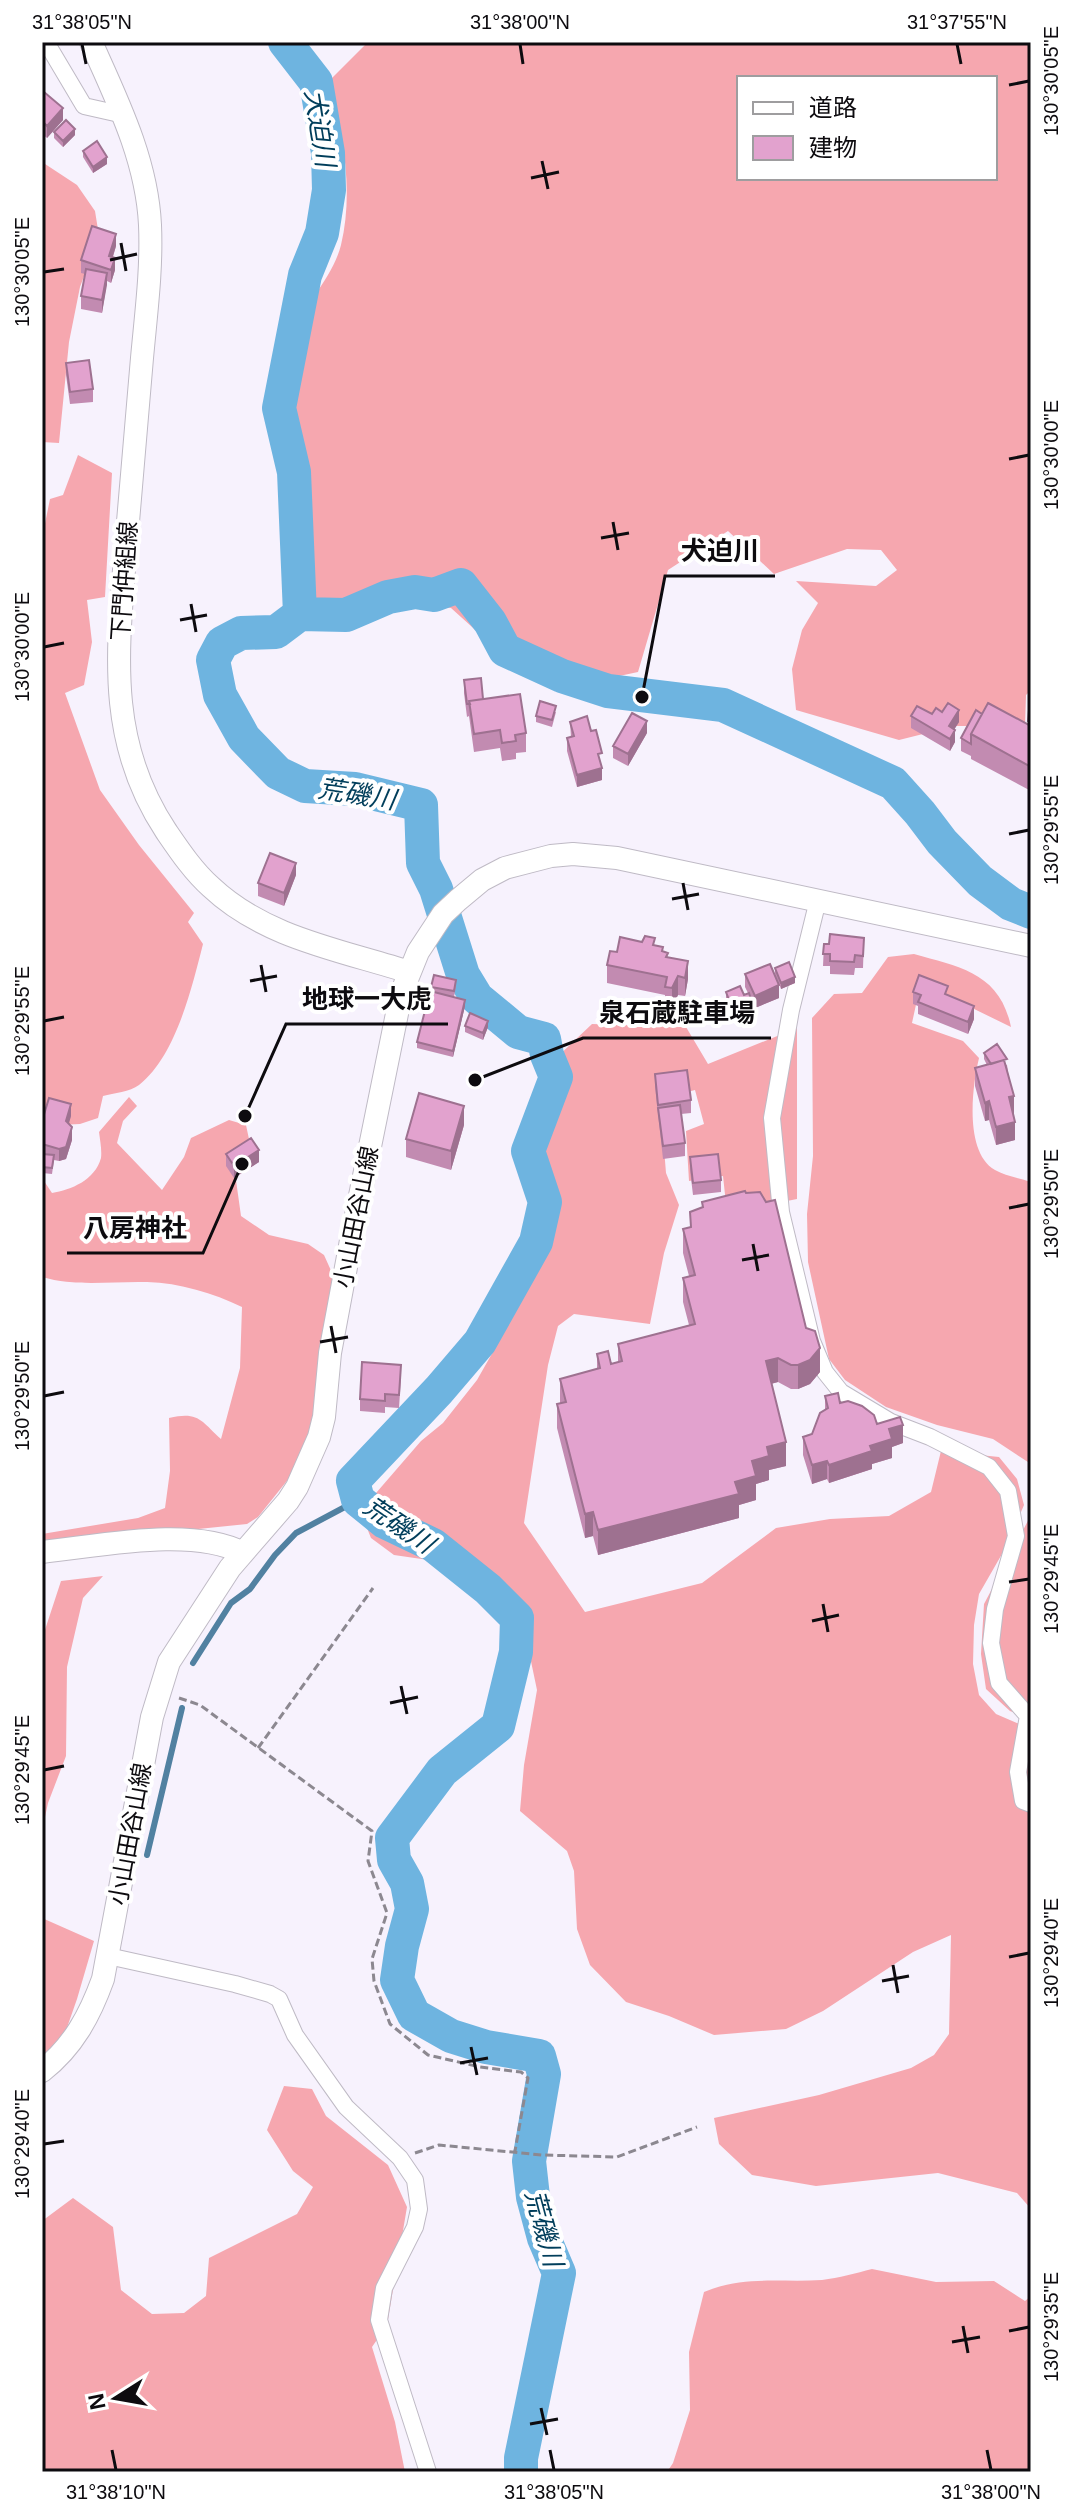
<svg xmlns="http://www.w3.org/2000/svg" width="1073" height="2514" viewBox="0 0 1073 2514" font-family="Arial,'Noto Sans JP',sans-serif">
<rect width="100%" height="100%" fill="#f7f2fd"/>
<path fill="#f6a7af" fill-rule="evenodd" d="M368,42H1031V690L1026,695L1025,726H955L899,740L796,710L792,669L802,630L818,603L796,581L876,586L897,570L881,550L847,549L774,574L728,531L668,570L638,672L558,689L524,674L451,608L395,601L341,627L318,624L302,605C309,558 308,509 296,462C291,445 280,427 272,411L301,368L282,338C302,311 333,277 341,245C354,191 343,133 329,81ZM739,78H995V178H739Z
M42,162L77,185L95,211L99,236L80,287L69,342L59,443L42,442Z
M78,455L112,473L105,597L87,600L92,642L84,685L65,693L100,790L139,845L194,913L188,922L203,944C192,987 176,1056 139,1085C130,1092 114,1093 103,1096L98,1118L80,1124L59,1125L42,1175V538L50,499L63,495Z
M914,954C960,967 1000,973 1011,1027L968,1006L917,1000L912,1023L963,1041L979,1058C972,1087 964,1152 995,1170C1005,1176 1020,1178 1031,1182V1464L993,1439L937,1425L886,1407L845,1380L829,1359L808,1262L807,1214L813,1156L812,1018L834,994L862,993L888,957Z
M592,1024L686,1027L708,1064L797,1028V1199L727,1213L723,1176L689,1181L686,1131L704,1124L695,1090L660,1099L666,1173L679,1205L664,1253L650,1324L574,1314L558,1326L548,1365L524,1523L585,1612L702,1583L776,1528L830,1519L889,1516L931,1492L941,1451L999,1457L1017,1479L1024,1505L1006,1547L979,1594L974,1625L973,1664L979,1695L996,1714L1031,1729V2209L1017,2193L938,2173L816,2186L752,2175L719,2144L714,2118L819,2095L911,2068L934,2055L949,2034L951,1935L913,1952L823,2011L786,2029L714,2035L669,2016L626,2002L590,1965L577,1929L574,1871L567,1851L520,1811L524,1765L537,1690L528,1647L471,1578L449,1563L394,1555L371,1538L365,1523L370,1500L421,1441L443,1423L477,1380L502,1336L525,1262L538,1194V1113L553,1061Z
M129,1097L137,1106L123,1121L117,1143L162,1190L184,1157L191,1138L229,1120L246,1125L253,1158L235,1173L241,1216L269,1235L308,1244L324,1255L333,1275L329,1328L313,1425L294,1472L258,1517L247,1524L42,1545V1534L138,1518L165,1508L170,1471L169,1418C199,1411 201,1421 221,1439L240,1368L242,1307C213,1293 180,1283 147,1282C112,1281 76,1287 42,1277V1178L52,1193C71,1190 95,1180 101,1158C102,1150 100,1140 99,1132Z
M1031,1515V1719L1010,1711L986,1689L981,1654L984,1604Z
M103,1576L83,1598L67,1667L66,1756L48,1803L42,1831V1639L61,1581Z
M42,1918L94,1941L77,1999L49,2079L42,2083Z
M284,2086L312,2089L326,2116L388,2165L407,2207L387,2325L372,2347L395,2422L405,2472H42V2221L73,2198L113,2227L121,2290L152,2314L184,2313L206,2296L209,2258L297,2214L313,2187L293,2171L267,2130Z
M872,2269L936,2282L994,2281L1025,2301L1031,2296V2472H667L673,2463L690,2410L689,2352L704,2292C743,2275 781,2283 822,2280C839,2278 856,2273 872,2269Z"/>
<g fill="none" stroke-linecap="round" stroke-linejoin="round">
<path stroke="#5181a1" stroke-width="6" d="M193,1663L231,1603L250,1589L275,1555L296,1533L358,1500
M147,1855L182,1708"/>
<path stroke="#6eb4e0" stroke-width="34" d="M285,42L316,82L328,153L329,190L322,233L305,275L279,408L294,472L300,614
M300,614L276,632L241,633L222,643L213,660L220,695L244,738L278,773L305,786L355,789L421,805L423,863L436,889L463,975L477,998L518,1032L544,1039L547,1055L556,1077L528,1151L545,1202L536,1242L480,1342L439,1390L353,1481L358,1500L385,1522L433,1545L488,1589L517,1618L516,1652L498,1726L442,1771L392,1838L394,1860L407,1883L412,1909L402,1946L397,1980L414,2015L451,2036L486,2047L539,2056L544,2074L529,2161L533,2197L544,2238L559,2273L521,2458V2472
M300,614L346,615L388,597L415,592L434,595L461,585L490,622L505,650L562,676L608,691L723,705L893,783L920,813L942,842L980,881L1011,904L1031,912"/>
<g stroke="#bfbac5" stroke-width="18">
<path id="street" d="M46,42L84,106L124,115
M818,900L791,1010L772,1118L781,1212L812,1341L825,1372L841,1392L891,1422L930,1437L989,1467L1008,1491L1016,1536L995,1609L991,1643L999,1683L1028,1716L1018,1772L1023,1801L1031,1804
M108,1956L235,1984L270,1994L279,1999L295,2035L346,2107L400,2158L415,2180L419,2209L415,2227L384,2288L379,2320L428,2472"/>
</g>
<g stroke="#bfbac5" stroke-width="24">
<path id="secondary" d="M91,42C117,100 147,160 150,225C152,269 146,314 142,358C137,420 131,482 126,545C118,648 105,739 166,831C179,850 193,871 211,887C265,938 341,950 409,972
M42,1552C101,1546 191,1526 243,1553
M42,2071C73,2047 90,2015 103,1979L152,1717L169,1662L230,1568L288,1501L297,1487L319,1437L324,1417L330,1353L352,1235L401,994L418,952L443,914L458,900L482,880L505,868L551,856L573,854L617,858L1031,946"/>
</g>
<path stroke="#8c8890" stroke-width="3" stroke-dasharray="8 4" stroke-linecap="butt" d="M179,1698L200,1705L372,1831L368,1861L387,1913L372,1959L374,1981L390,2024L428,2055L480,2067L521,2072L528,2078L515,2151
M258,1748L373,1588
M415,2153L439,2145L542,2155L617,2157L697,2127"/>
<use href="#street" stroke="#fff" stroke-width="16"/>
<use href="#secondary" stroke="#fff" stroke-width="22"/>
</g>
<path fill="#c28bb1" d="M42,95L63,120L47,138L42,134Z
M54,132L75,135L63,147L54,138Z
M83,151L107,164L93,173L83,157Z
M116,246L113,257L115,270L111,283L107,281L102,313L81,309V296L85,274L81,273V260Z
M66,363L93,389V402L70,404L66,375Z
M464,680L483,699L526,733V752L516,753V759L502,761L500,748L474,752L469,716L467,717L464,693Z
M1029,710L1031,711V791L971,759V756L961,751V738L982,714L1028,724Z
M556,712L552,727L536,722V716Z
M932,714L959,722L954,729L955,742L950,751L911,728V716Z
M570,722L602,766V780L577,787L567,751V738L571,737Z
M647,733L628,766L613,758V746Z
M296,875L284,906L258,896V883Z
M864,938L863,968H855L854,975L830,974V966H823L824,944H829Z
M655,946L663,952L688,979L685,996L678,995L672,1007L665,1005V995L607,983V965L617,952Z
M775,968L795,983L781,989L775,974Z
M745,974L779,998L755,1008L750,997L752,1009L733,1017L726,998V992L744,995L748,993L745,987Z
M456,986L454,997L465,1006L453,1057L417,1048V1042L431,991V987Z
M913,992L948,996L974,1019L968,1034L918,1014V1006L913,1004Z
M465,1026L488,1027L483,1040L465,1032Z
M984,1053L1007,1065L1014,1114L1015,1140L996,1145L989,1120L985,1121L975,1086V1068L987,1065L984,1059Z
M655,1074L691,1100V1113L681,1114L685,1143V1156L663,1159L655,1086Z
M71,1116L68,1124L72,1140L66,1159L59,1161L54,1160L52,1174L42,1173V1121Z
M464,1125L451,1170L406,1157V1139Z
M226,1154L259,1162L234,1178L226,1166Z
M690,1157L721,1180V1192L693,1195L690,1170Z
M702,1202L806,1328L820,1372L810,1384L798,1389H791L778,1382L771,1384L786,1466L769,1470V1480L756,1484V1500L739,1505V1518L598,1555L593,1536L585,1538L557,1428V1404L560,1403V1379L597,1369V1354L611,1364L618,1363V1344L689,1325L683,1302V1278L689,1276L683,1253V1229L690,1227V1212L702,1207Z
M401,1377L399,1408L385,1407V1413L360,1411V1399Z
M825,1396L877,1424L903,1443L892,1447V1458L872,1464V1469L829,1483L827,1479L812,1484L803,1455V1437L812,1434L825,1410Z"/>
<path fill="#9e7190" d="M63,108V120L47,138V126Z
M75,129V135L63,147V141Z
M107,157V164L93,173V167Z
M116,234V246L109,268V256Z
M115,258V270L111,283V270Z
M107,273V285L102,313V300Z
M959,710V722L949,738V726Z
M647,721V733L628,766V754Z
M955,730V742L950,751V739Z
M602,768V780L577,787V775Z
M296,863V875L284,906V893Z
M688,961V979L685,996V978Z
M678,976V995L672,1007V988Z
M795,977V983L781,989V983Z
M779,985V998L755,1008V996Z
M465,1000V1006L453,1057V1051Z
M752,1003V1009L733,1017V1010Z
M974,1006V1019L968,1034V1022Z
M488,1021V1027L483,1040V1033Z
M1014,1096V1114L1009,1115V1097Z
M989,1101V1120L985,1121V1103Z
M71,1104V1116L66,1134V1121Z
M464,1106V1125L451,1170V1151Z
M1015,1122V1140L996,1145V1127Z
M72,1127V1140L66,1159L59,1161V1149Z
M259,1150V1162L234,1178V1166Z
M820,1348V1372L810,1384L798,1389V1365Z
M778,1358V1382L766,1385V1361Z
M903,1425V1443L892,1447V1458L872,1464V1469L829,1483V1465L870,1446L889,1429Z
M786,1442V1466L769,1470V1480L756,1484V1500L739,1505V1518L598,1555V1530L735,1482L752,1461L767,1447Z
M827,1461V1479L812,1484V1465Z
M593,1512V1536L585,1538V1514Z"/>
<path fill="#e2a2ce" stroke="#9e7190" stroke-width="2" d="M44,92L63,108L47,126L42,121V95Z
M66,120L75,129L63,141L54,132Z
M97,141L107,157L93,167L83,151Z
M92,226L116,234L109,256L115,258L111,270L81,260Z
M86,269L107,273L102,300L81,296Z
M89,360L93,389L70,392L66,363Z
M481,678L483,699L469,701L470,704H467L464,680Z
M520,694L526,733L515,735L516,741L502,743L500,730L474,734L469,701Z
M540,701L556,706L552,720L536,716Z
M948,703L959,710L949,726L955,730L950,739L911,716L917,706L932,714L936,708L942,712Z
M988,703L1031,726V767L971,734Z
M976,710L982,714L971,734V744L961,738Z
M1029,710L1031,711V722L1028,721Z
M632,713L647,721L628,754L613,746Z
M587,716L591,731L596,730L602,753L598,754L602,768L577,775L567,738L574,736L570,722Z
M270,853L296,863L284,893L258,883Z
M830,934L864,938L863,956L855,955L854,962L830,961V954H823L824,944H829Z
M645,936L655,938L653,945L663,947L662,951L668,953L666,957L688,961L685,978L678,976L672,988L665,987L667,977L607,965L610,951L617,952L620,937L642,942Z
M789,962L795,977L781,983L775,968Z
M770,964L779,985L755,996L745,974Z
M434,975L456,980L454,991L431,987Z
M919,975L948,986L945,994L974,1006L968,1022L918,1002L921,995L913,992Z
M740,986L744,995L749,993L752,1003L733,1010L726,992Z
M430,991L465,1000L453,1051L417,1042Z
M470,1013L488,1021L483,1033L465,1026Z
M997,1044L1007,1059L991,1064L984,1053Z
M1004,1060L1014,1096L1009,1097L1015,1122L996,1127L989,1101L985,1103L975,1068Z
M687,1070L691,1100L658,1105L655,1074Z
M419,1093L464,1106L451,1151L406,1139Z
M49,1098L71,1104L66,1121L72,1127L66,1147L59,1149L42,1144V1121Z
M680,1105L685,1143L663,1146L658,1108Z
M251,1138L259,1150L234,1166L226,1154Z
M42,1154L54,1155L52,1168L42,1167Z
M718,1154L721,1180L693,1183L690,1157Z
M745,1191L746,1193L760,1192L766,1202L775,1200L806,1328L815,1331L820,1348L810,1360L798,1365H791L778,1358L766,1361L786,1442L767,1447L769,1456L752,1461L756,1476L735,1482L739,1494L598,1530L593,1512L585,1514L557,1404L566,1402L560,1379L600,1368L597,1354L608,1351L611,1364L622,1361L618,1344L695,1324L683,1278L695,1275L683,1229L691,1227L690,1212L703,1207L702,1202Z
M362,1362L401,1365L399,1395L385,1394V1401L360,1399Z
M838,1393L840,1403L848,1401L862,1406L874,1415L877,1424L900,1417L903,1425L889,1429L892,1439L870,1446L872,1451L829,1465L827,1461L812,1465L803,1437L812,1434L820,1413L828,1408L825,1396Z"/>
<path fill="none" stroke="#0d0b0f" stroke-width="3" d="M82,44L86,64M520,44L523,64M957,44L961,64M1009,85L1029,81M542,161L548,189M531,178L559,172M121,243L126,271M110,260L137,254M44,272L64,269M1009,459L1029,455M613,522L618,550M601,538L629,533M191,604L196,632M180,620L207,615M44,647L64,643M1009,834L1029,830M683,883L688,910M672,899L699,894M261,965L266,992M250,981L277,976M44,1021L64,1017M1009,1208L1029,1204M753,1244L758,1271M742,1260L769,1255M331,1326L336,1353M320,1342L348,1337M44,1396L64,1392M1009,1582L1029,1579M823,1604L828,1632M812,1621L839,1615M401,1686L407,1714M390,1703L418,1697M44,1770L64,1766M1009,1957L1029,1953M893,1965L898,1993M882,1981L909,1976M471,2047L477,2075M460,2063L488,2058M44,2144L64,2141M963,2326L968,2353M1009,2331L1029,2327M952,2342L980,2337M541,2408L547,2435M530,2424L558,2419M112,2450L116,2470M550,2450L554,2470M987,2450L991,2470"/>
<g text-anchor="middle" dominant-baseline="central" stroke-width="8" stroke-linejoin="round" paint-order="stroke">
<g font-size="24" fill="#0d0b0f" stroke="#fff">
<text transform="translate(124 581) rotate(-86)">下門仲組線</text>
<text transform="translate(356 1217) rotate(-79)">小山田谷山線</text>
<text transform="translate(130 1834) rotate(-80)">小山田谷山線</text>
</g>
<g font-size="26" font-style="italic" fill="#013e5b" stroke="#fff">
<text transform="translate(320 128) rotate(81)">犬迫川</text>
<text transform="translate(357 794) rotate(9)">荒磯川</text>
<text transform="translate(399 1525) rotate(34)">荒磯川</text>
<text transform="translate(544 2228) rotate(75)">荒磯川</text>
</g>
</g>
<path fill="none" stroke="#0d0b0f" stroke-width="3" d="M642 697L665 576H775M245 1116L286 1024H448M475 1080L583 1038H771M242 1164L203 1253H67"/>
<g fill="#0d0b0f" stroke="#fff" stroke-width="3">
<circle cx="642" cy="697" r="8"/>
<circle cx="245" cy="1116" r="8"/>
<circle cx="475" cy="1080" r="8"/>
<circle cx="242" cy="1164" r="8"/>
</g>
<g font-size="26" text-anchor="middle" font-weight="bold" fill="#0d0b0f" stroke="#fff" stroke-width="8" stroke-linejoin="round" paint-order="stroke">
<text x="720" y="560">犬迫川</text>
<text x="367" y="1008">地球一大虎</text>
<text x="677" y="1022">泉石蔵駐車場</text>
<text x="135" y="1237">八房神社</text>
</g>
<rect width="1073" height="2514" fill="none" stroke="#ffffff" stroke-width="88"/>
<rect x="737" y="76" width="260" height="104" fill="#ffffff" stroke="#9e9d9f" stroke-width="2"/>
<rect x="753" y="102" width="40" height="12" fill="#ffffff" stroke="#9e9d9f" stroke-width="2"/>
<text x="809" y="116" font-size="24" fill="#0d0b0f">道路</text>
<rect x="753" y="136" width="40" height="24" fill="#e2a2ce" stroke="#9e9d9f" stroke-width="2"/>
<text x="809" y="156" font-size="24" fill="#0d0b0f">建物</text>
<g transform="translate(116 2398) rotate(259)" stroke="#ffffff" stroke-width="6" paint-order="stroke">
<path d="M0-6L14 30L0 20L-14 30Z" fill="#0d0b0f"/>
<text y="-12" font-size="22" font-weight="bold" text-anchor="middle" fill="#0d0b0f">N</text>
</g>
<rect x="44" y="44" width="985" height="2426" fill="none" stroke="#0d0b0f" stroke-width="3"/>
<g font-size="20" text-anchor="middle" fill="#0d0b0f">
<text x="82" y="29">31°38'05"N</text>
<text x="520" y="29">31°38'00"N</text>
<text x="957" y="29">31°37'55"N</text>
<text transform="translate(1051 81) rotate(-90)" y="7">130°30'05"E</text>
<text transform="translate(22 272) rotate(-90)" y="7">130°30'05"E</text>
<text transform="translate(1051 455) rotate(-90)" y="7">130°30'00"E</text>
<text transform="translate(22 647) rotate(-90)" y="7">130°30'00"E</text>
<text transform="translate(1051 830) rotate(-90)" y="7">130°29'55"E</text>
<text transform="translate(22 1021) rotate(-90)" y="7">130°29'55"E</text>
<text transform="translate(1051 1204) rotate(-90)" y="7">130°29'50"E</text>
<text transform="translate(22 1396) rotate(-90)" y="7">130°29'50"E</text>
<text transform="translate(1051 1579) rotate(-90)" y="7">130°29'45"E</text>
<text transform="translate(22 1770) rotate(-90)" y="7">130°29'45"E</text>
<text transform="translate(1051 1953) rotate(-90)" y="7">130°29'40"E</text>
<text transform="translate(22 2144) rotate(-90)" y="7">130°29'40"E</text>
<text transform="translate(1051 2327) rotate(-90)" y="7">130°29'35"E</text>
<text x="116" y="2499">31°38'10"N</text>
<text x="554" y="2499">31°38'05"N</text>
<text x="991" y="2499">31°38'00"N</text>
</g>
</svg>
